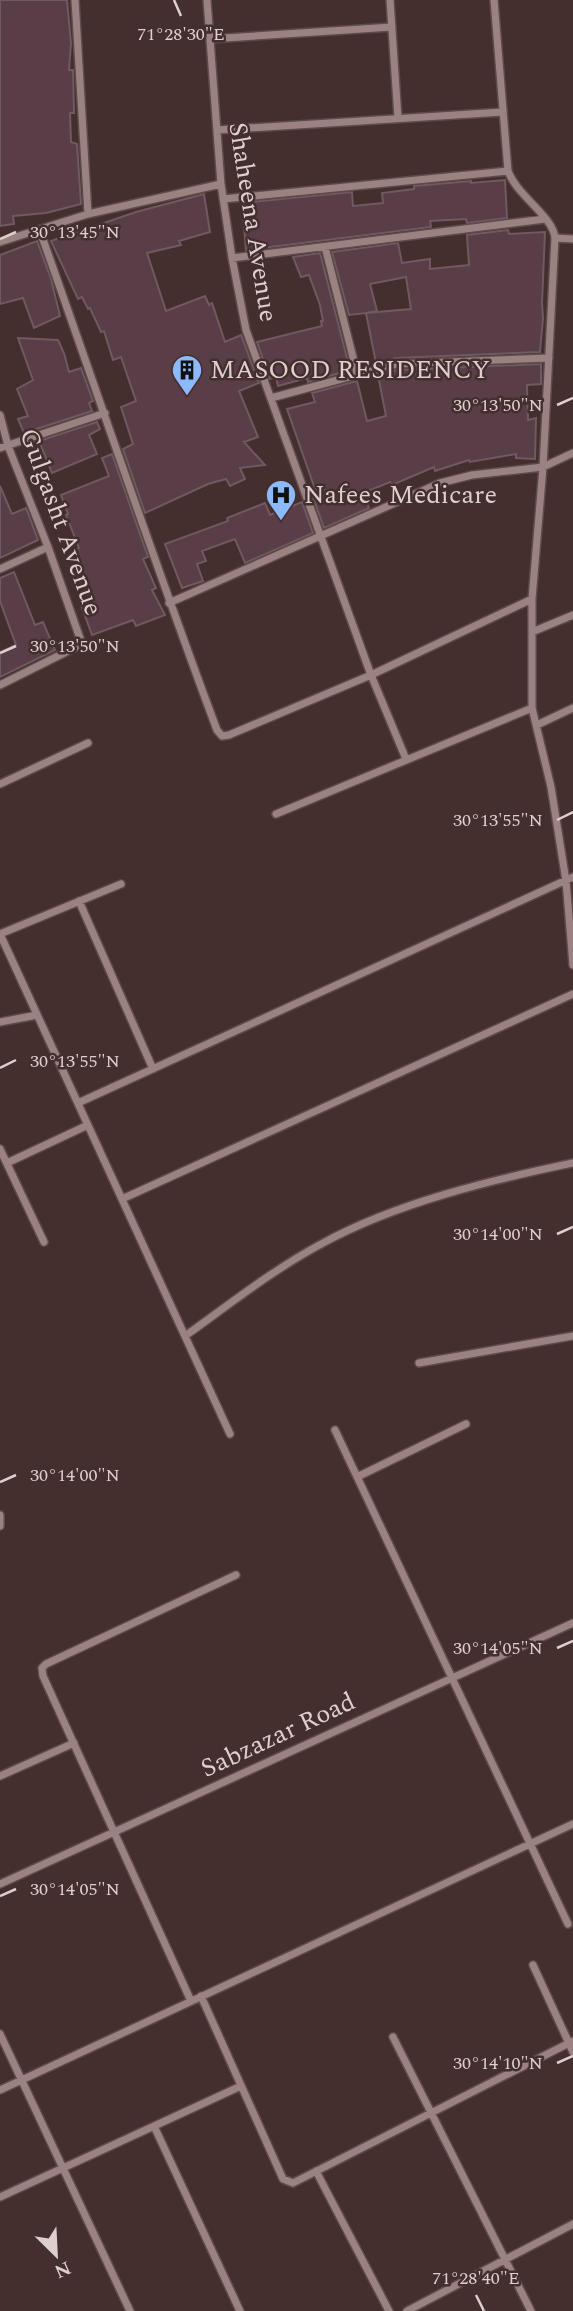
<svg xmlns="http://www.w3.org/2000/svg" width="573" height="2311" viewBox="0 0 573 2311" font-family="Spectral,serif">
<rect width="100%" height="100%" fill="#442f2e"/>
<path fill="#593e47" stroke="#705960" stroke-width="2" fill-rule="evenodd" d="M0,0H67L71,43L69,70H73L74,113H70L71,142L77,144L81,204L46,213L13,216L14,224L0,226Z
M505,180L507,218L467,223L466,219L430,221L431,227L246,250L242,203L352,192L353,206L383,203L382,193L414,189V186L471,181V183Z
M204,194L210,232L179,241L181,245L147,253L166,311L205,296L209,305L212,303L225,342L241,335L259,383L239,391L258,437L244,442L265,465L240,468L245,479L230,486L226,479L208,484L145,513L123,449L133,444L121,407L136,401L121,357L113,360L104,331L101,332L90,308L88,309L82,297L78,299L51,241L136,212Z
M508,230L509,234L545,232L542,303L543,318L540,352L397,358L376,363L366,313L349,315L332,252L398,243L402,263L430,259V269L469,265L467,235ZM406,277L411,309L366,313L377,311L370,284Z
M37,241L51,279L60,316L34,328L23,298L0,304V255Z
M320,253L350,370L308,382L307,378L278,386L276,377L270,379L257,342L322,326L321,321H323L320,305L309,275L301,277L293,257Z
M18,338L58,340L64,353L69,372L81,368L93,401L89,403L92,411L24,433L18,419L28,416L17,389L33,380Z
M541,364V384L527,385L528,420L536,418L535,459L516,458V454L470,462L469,460L435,471L434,467L392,485L390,482L363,493L369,508L324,528L313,497L317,495L287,409L315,402L312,393L357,381L367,421L386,416L378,375L398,370Z
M97,422L100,429L89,435L97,454L52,473L39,441Z
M112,454L148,557L143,559L156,588L152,590L165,615L136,626L133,620L92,635L80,602L90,598L69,567L78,563L73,551L79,548L66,515L68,514L61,495L109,476L102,458Z
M0,486L12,514L26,508L38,540L0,558Z
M302,502L313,533L245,563L235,539L202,551L206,561L197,564L203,581L182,588L165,544L228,521L227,518L265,503L270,515Z
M14,572L35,625L43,622L55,650L0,677V652L16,645L0,601V578Z"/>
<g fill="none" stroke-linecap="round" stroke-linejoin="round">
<g stroke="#5c4b4a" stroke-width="10">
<path id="minor" d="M75,0L88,214
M207,0L221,184L232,258L246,330L371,675L406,759
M390,0L398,118
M494,0L508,171C517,196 553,216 555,238L543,467L532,599V708L551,787L566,881L573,965
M210,39L392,27
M217,130L503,112
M223,199L508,171
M40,231C99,397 155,565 217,730L222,736L229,735L371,675L532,599
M555,238L573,239
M0,242L88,214L221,184
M325,247L357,373
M232,258L545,219
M271,398L397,364L549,358
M0,415L8,446L48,547L82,644L0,685
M0,448L105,413
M0,569L48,547
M169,603L440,483L472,475L543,467L573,453
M532,632L573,615
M537,725L573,708
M0,784L88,743
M276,814L532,708
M79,901L153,1069
M0,934L230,1434
M0,934L121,884
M0,1022L37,1015
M78,1103L573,877
M0,1149L44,1242
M7,1163L88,1125
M122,1199L573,994
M185,1336C230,1304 274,1269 323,1243C396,1203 491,1180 573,1163
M419,1363L573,1336
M335,1430L568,1924
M357,1477L466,1424
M0,1515V1526
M0,1776L74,1743
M0,1884L573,1623
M533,1965L573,2052
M201,1996L283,2179L293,2183L573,2041
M191,2001L43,1676L42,1668L46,1664L236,1575
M0,2034L130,2311
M393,2037L531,2311
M0,2090L573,1824
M154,2126L240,2311
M316,2171L389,2311
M0,2197L241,2086
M407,2311L573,2224"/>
</g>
<use href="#minor" stroke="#9b8280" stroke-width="7"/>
</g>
<path fill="none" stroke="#decfce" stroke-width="2.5" d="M174,0L181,16M0,239L16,232M557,405L573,398M0,653L16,646M557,820L573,812M0,1068L16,1060M557,1234L573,1227M0,1482L16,1475M557,1648L573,1641M0,1896L16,1889M557,2063L573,2056M476,2295L484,2311"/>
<defs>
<g id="building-pin" transform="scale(1.575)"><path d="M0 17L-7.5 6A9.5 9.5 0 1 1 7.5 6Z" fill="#8cb9fc" stroke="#442f2e"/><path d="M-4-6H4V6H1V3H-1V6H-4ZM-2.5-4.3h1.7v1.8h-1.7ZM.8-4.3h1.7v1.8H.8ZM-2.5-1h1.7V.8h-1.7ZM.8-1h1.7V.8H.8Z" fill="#111"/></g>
<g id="hospital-pin" transform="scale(1.575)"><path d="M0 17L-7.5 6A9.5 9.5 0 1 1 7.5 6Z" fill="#8cb9fc" stroke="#442f2e"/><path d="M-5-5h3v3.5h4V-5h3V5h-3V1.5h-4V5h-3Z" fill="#111"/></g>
</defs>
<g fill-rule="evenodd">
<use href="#building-pin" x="187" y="370"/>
<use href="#hospital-pin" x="281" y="495"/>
</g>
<g text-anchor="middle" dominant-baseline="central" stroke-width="5" stroke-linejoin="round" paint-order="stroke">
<g font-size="26" fill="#decfce" stroke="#442f2e">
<text transform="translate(253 222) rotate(81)">Shaheena Avenue</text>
<text transform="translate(61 522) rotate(70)">Gulgasht Avenue</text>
<text transform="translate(278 1735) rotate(-25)">Sabzazar Road</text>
</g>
<g font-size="26" fill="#decfce" stroke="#442f2e" text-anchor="start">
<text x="210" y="370">MASOOD RESIDENCY</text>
<text x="304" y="495">Nafees Medicare</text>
</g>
</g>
<g font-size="18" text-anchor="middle" fill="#decfce" stroke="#442f2e" stroke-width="5" stroke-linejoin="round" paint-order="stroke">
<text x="181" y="40">71°28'30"E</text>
<text x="75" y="238">30°13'45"N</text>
<text x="498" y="411">30°13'50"N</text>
<text x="75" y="652">30°13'50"N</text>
<text x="498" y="826">30°13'55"N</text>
<text x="75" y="1067">30°13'55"N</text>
<text x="498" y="1240">30°14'00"N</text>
<text x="75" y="1481">30°14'00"N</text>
<text x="498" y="1654">30°14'05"N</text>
<text x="75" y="1895">30°14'05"N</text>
<text x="498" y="2069">30°14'10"N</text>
<text x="476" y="2284">71°28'40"E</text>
</g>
<g transform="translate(56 2255) rotate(156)" stroke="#442f2e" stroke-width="5" paint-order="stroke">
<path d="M0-5L12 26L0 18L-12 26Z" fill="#decfce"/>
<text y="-10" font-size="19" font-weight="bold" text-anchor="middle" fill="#decfce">N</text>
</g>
</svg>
